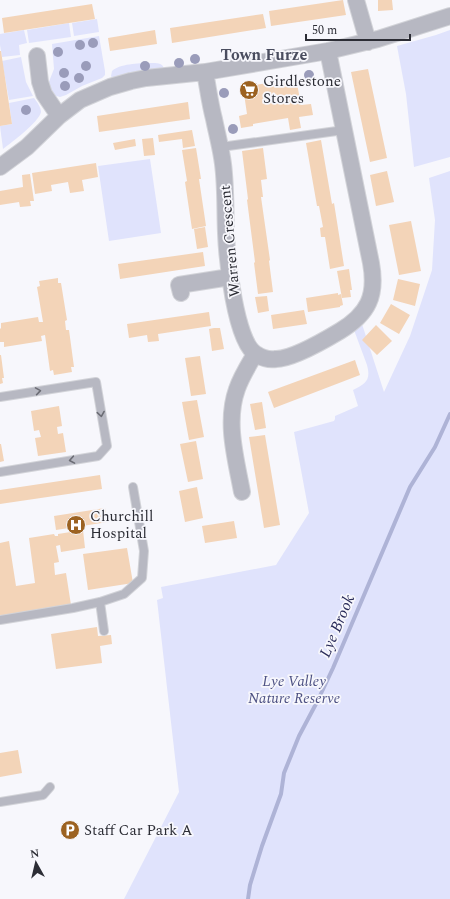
<svg xmlns="http://www.w3.org/2000/svg" width="450" height="899" viewBox="0 0 450 899" font-family="Spectral,serif">
<rect width="100%" height="100%" fill="#f7f7fc"/>
<path fill="#e0e3fc" d="M97,19L99,32L74,36L72,23Z
M69,23L71,37L29,43L27,30Z
M24,30L27,43L19,45L20,55L2,57L0,45V34Z
M450,30V157L414,167L406,94L397,46L436,35Z
M99,36L105,71V75L102,78L82,86L66,95L60,97L53,95L50,92L48,84L54,69L52,44Z
M21,57L26,82L33,96L9,100L2,61Z
M149,63C155,63 163,62 164,69L140,71L112,78L111,76L112,71C119,64 139,63 149,63Z
M34,98C37,102 41,107 41,112C39,122 11,143 3,149L0,126L12,124L9,103Z
M150,159L161,233L109,241L98,166Z
M450,171V899H124L179,792L157,600L163,598L161,587L276,565L309,513L294,432L334,421L335,419V416L358,406L353,390C366,384 371,380 367,365L354,330L362,324L384,392L410,336L432,270L435,220L429,178Z"/>
<g fill="none" stroke-linecap="round" stroke-linejoin="round">
<path stroke="#aeb3d6" stroke-width="4" d="M248,899L250,885L262,846L281,794L284,773L299,736L317,702L333,668L410,487L435,447L450,414"/>
</g>
<path fill="#f3d4b8" d="M343,0L346,15L271,26L269,11Z
M378,0H392L393,10L378,11Z
M92,4L95,19L4,33L2,18Z
M263,14L266,28L172,43L170,28Z
M155,30L157,44L110,51L108,38Z
M0,51H1L12,124L0,126Z
M368,69L387,158L370,162L351,72Z
M296,78L301,105L311,104L313,115L299,117L301,128L290,130L288,118L253,124V126L241,128L239,116L247,114L243,87Z
M188,102L190,119L99,132L97,116Z
M192,130L195,146L183,148L182,139L159,142L158,135Z
M153,138L155,155L144,156L142,139Z
M135,139L136,146L115,150L113,143Z
M321,140L332,204L334,203L344,266L330,269L325,237H321L320,228L323,227L319,206H317L306,143Z
M196,148L201,179H199L206,226L192,229L185,182L187,181L182,150Z
M263,148L267,179L261,180L263,197H261L270,260L269,261L273,292L258,294L254,263L255,262L247,200L248,199L242,151Z
M96,163L98,177L82,180L84,191L70,193L68,182L51,185L52,191L35,194L32,173Z
M387,171L394,202L376,206L370,175Z
M30,174L34,201H30L31,206L20,207L19,202L0,205V191L23,187L22,175Z
M411,221L421,271L399,275L389,225Z
M205,227L208,247L197,249L194,229Z
M203,252L205,266L120,279L118,264Z
M349,269L352,290H350L351,297L342,298L337,271Z
M58,278V283H61L67,320L65,321L66,330H69L74,367H71L72,372L54,375L53,370L50,371L45,335L41,336L42,341L4,347V342H0V329L1,328V323L38,317L39,322H43L37,287L40,286L39,281Z
M398,279L420,284L415,306L393,300Z
M338,293V295L341,294L343,305L340,306V307L308,312L306,298Z
M267,296L269,311L258,313L255,297Z
M391,304L410,315L399,334L380,323Z
M304,310L307,324L273,329L271,315Z
M209,312L211,326L158,334L159,341L148,342L147,335L129,338L127,324Z
M376,325L392,341L377,355L362,340Z
M214,328H220L224,349L212,351L209,329Z
M0,355H1L4,378H2L3,383L0,384Z
M200,356L206,394L191,396L185,358Z
M355,360L360,375L274,408L268,392Z
M197,400L204,437L189,440L182,402Z
M262,402L266,428L255,430L250,404Z
M59,406L62,426L57,427L58,434L63,433L66,452L38,456L35,438L41,437L39,430L34,431L31,411Z
M265,435L280,525L264,528L249,437Z
M196,441L203,479L188,482L180,444Z
M0,444H1L4,461L0,462Z
M100,475L102,489L0,504V490Z
M197,487L203,518L185,522L179,491Z
M105,508L108,522L56,530L54,516Z
M234,521L237,538L205,543L202,526Z
M83,530L85,548L61,552L60,545L56,546L59,562L54,563L55,575L66,573L71,605L0,616V543L9,541L16,586L35,583L29,538L54,534L55,536H58V534Z
M127,548L133,583L88,590L83,554Z
M97,627L98,636L111,635L112,644L100,646L102,663L56,669L51,634Z
M18,750L22,773L0,777V753Z"/>
<g fill="none" stroke-linecap="round" stroke-linejoin="round">
<g stroke="#d2d3d8" stroke-width="10">
<path id="lane" d="M221,147L344,130
M0,397L96,382L107,446L98,456L0,472
M100,602L104,631
M0,620L73,608L100,602L124,594L142,578L144,551L133,487
M0,802L43,795L50,787"/>
</g>
<g stroke="#d2d3d8" stroke-width="18">
<path id="street" d="M356,0L368,42
M37,56L40,82L44,94L59,116
M205,72C208,88 210,104 214,119C217,134 221,148 223,164C226,187 225,210 226,233C227,257 235,342 256,354C262,358 270,360 276,359C292,359 325,340 340,331C368,314 377,296 371,263L328,51
M0,167L27,147L59,116L80,100L110,87L131,81L146,78L205,72L328,51L378,39L450,16
M181,293L179,285L230,277
M242,492C236,459 225,422 237,389C241,377 248,366 255,354"/>
</g>
<use href="#lane" stroke="#b7b8c2" stroke-width="8"/>
<use href="#street" stroke="#b7b8c2" stroke-width="16"/>
</g>
<g fill="#9a9cba">
<circle cx="93" cy="43" r="5"/>
<circle cx="80" cy="45" r="5"/>
<circle cx="58" cy="52" r="5"/>
<circle cx="195" cy="59" r="5"/>
<circle cx="179" cy="63" r="5"/>
<circle cx="86" cy="66" r="5"/>
<circle cx="145" cy="66" r="5"/>
<circle cx="64" cy="73" r="5"/>
<circle cx="309" cy="75" r="5"/>
<circle cx="79" cy="78" r="5"/>
<circle cx="65" cy="86" r="5"/>
<circle cx="224" cy="93" r="5"/>
<circle cx="26" cy="110" r="5"/>
<circle cx="233" cy="129" r="5"/>
</g>
<defs><path id="oneway-chevron" d="M-2-3.5L2.5 0L-2 3.5" fill="none" stroke-width="1.6" stroke-linecap="round" stroke-linejoin="round"/></defs>
<g stroke="#6b6c74">
<use href="#oneway-chevron" transform="translate(38 391) rotate(-9)"/>
<use href="#oneway-chevron" transform="translate(101 414) rotate(81)"/>
<use href="#oneway-chevron" transform="translate(72 460) rotate(170)"/>
</g>
<defs>
<g id="supermarket-disc" transform="scale(1)"><circle r="9.5" fill="#9c6221" stroke="#f7f7fc"/><path d="M-6-5.5h2.5l.6 2H6L4.5 2H-2.5L-4.4-4H-6ZM-1.5 3.2a1.3 1.3 0 1 0 .1 0ZM3 3.2a1.3 1.3 0 1 0 .1 0Z" fill="#fff"/></g>
<g id="hospital-disc" transform="scale(1)"><circle r="9.5" fill="#9c6221" stroke="#f7f7fc"/><path d="M-5-5h3v3.5h4V-5h3V5h-3V1.5h-4V5h-3Z" fill="#fff"/></g>
<g id="parking-disc" transform="scale(1)"><circle r="9.5" fill="#9c6221" stroke="#f7f7fc"/><path d="M-3.5-5.5H1a3.5 3.5 0 0 1 0 7H-1V5.5H-3.5ZM-1-3.4V-.6H.8a1.4 1.4 0 0 0 0-2.8Z" fill="#fff"/></g>
</defs>
<g fill-rule="evenodd">
<use href="#supermarket-disc" x="249" y="90"/>
<use href="#hospital-disc" x="76" y="525"/>
<use href="#parking-disc" x="70" y="830"/>
</g>
<g text-anchor="middle" dominant-baseline="central" stroke-width="3.5" stroke-linejoin="round" paint-order="stroke">
<g font-size="15" fill="#2c2d35" stroke="#f7f7fc" text-anchor="start">
<text x="263" y="81">Girdlestone<tspan x="263" dy="17">Stores</tspan></text>
<text x="90" y="516">Churchill<tspan x="90" dy="17">Hospital</tspan></text>
<text x="84" y="830">Staff Car Park A</text>
</g>
<g font-size="15" fill="#2c2d35" stroke="#f7f7fc">
<text transform="translate(230 241) rotate(-95)">Warren Crescent</text>
</g>
<g font-size="15" font-style="italic" fill="#4e5284" stroke="#f7f7fc">
<text x="294" y="681">Lye Valley<tspan x="294" dy="17">Nature Reserve</tspan></text>
</g>
<g font-size="16" font-weight="bold" fill="#4a4d5f" stroke="#f7f7fc">
<text x="264" y="55">Town Furze</text>
</g>
<g font-size="16" font-style="italic" fill="#292b59" stroke="#f7f7fc">
<text transform="translate(337 626) rotate(-67)">Lye Brook</text>
</g>
</g>
<g transform="translate(36 863) rotate(352)" stroke="#f7f7fc" stroke-width="3" paint-order="stroke">
<path d="M0-3L7 15L0 10L-7 15Z" fill="#2c2d35"/>
<text y="-6" font-size="11" font-weight="bold" text-anchor="middle" fill="#2c2d35">N</text>
</g>
<path d="M306 34v6h104v-6" fill="none" stroke="#2c2d35" stroke-width="2"/>
<text x="312" y="34" font-size="12" fill="#2c2d35" stroke="#f7f7fc" stroke-width="3" paint-order="stroke">50 m</text>
</svg>
